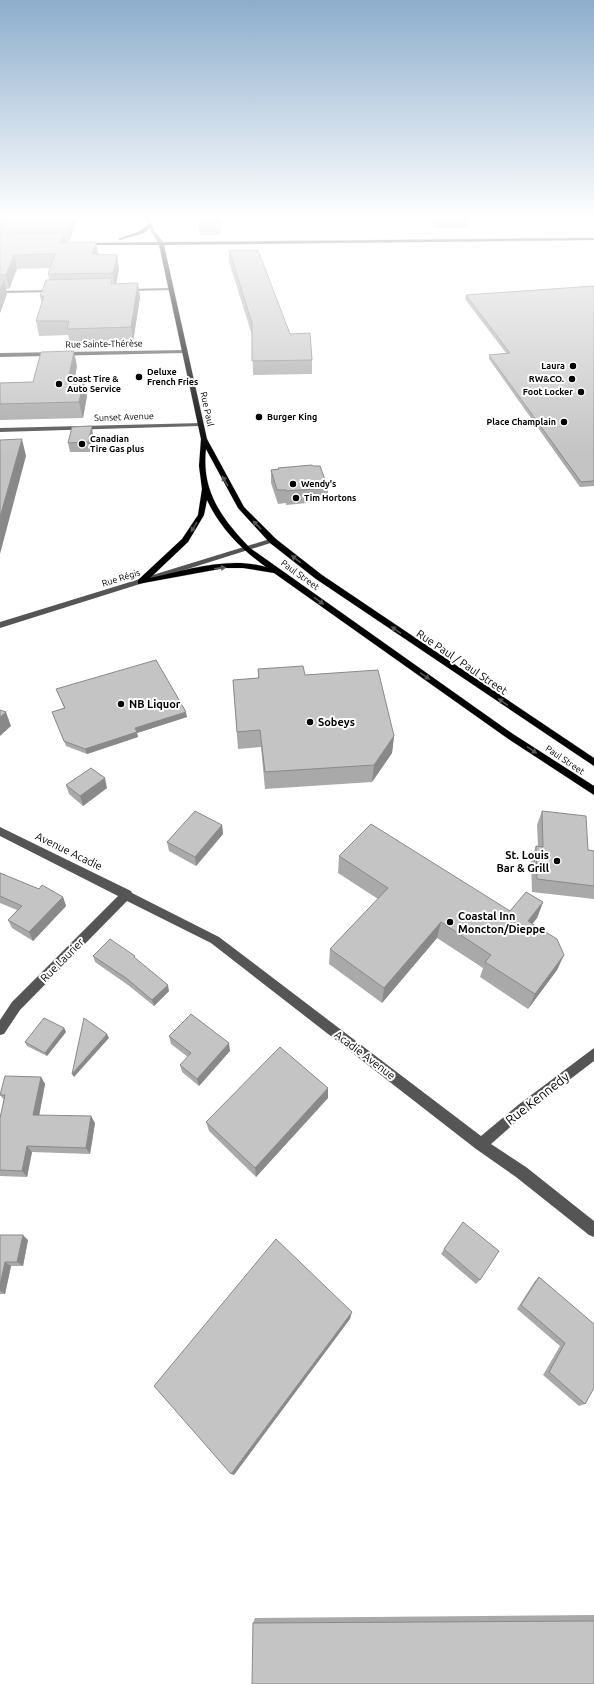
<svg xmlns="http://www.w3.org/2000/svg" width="594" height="1684" viewBox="0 0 594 1684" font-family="Ubuntu,sans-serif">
<rect width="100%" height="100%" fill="#fff"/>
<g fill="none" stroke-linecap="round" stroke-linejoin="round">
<g stroke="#dbdbdb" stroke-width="1">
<path id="major" d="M149,224L153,225L144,233L120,240L118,239L140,231Z
M594,238V240L164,245L207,439L244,507L276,539L322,575L594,758V766L316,579L270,543L238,508L206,449C201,491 222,519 250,548L513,734L594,786V795L507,738L274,573L243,568H225L138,584V580L182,539L198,515L202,489L199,466L201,439L159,245H84L82,243ZM207,500C220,528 241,549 266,567C229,556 186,570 150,578L188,542L204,515Z"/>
</g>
<path fill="#555" fill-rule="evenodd" d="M144,217H148L155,232L163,241V244H159L151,232L148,222Z
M171,288L173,290L125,291L123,290L125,289Z
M57,290L55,292L0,293V291Z
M187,350V352L185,353L0,357V353Z
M202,423L203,424L200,426L0,432V428Z
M270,539H273L277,541L0,628V622Z
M0,827L131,891L132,893L219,937L481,1136L518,1105L594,1048V1061L526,1113L491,1144L526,1167L594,1221V1237L589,1235L516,1177L476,1149L211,943L127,901L20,1010L4,1034L0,1035V1020L12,1002L118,896L0,836Z"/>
<use href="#major" fill="#000" fill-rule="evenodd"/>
</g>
<path fill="#a9a9a9" d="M0,217H78L69,242H66V243L96,242L98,254L117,255L119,269L116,284L140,297L133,342L70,343L68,335L39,336L36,321L42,303L40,296L49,279L48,274L50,268L17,269L9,289H6L7,294L0,313Z
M221,217L220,235H200L199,230Z
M430,217H470L468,228H434Z
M229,250L290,334L312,360V374L253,375L252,335L229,262Z
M594,286V486L580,487L489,359V355L506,353L465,299L466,295Z
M77,366L74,381L87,396L83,418L0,420V383L33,382Z
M93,436L90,452H70L68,443Z
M313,466L328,488V501L286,505V503L278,504L271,483V470L278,469V468Z
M258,669L305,675L394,736L392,753L372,782L265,789L261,747L238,749L233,680L258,678Z
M56,689L187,717L137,733L138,737L87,754L66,746L52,712L64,708Z
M66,785L107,788L83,806L69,794Z
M542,811L588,850L594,851V899L532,892L531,859L536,846H538L537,825Z
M222,825L223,834L196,866L169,851L167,842Z
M339,856L510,911L543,902L537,918L532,924L564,955L557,970L528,1009L480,977L483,968L437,938L382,1003L329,964L330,949L378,899L338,873Z
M0,873L39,889L63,897L66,906L33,941L12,928L8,920L17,910L0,903Z
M93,956L136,959L169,991L154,1006L128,985L95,962Z
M64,1028L66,1032L47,1056L27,1046L25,1042Z
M169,1036L230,1051L199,1086L182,1072L180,1065L188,1057L171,1044Z
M41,1077L45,1084L39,1115L95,1123L90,1154L32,1152L27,1177L0,1176V1118L4,1100L0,1095Z
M328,1098L256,1177L209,1131L206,1122Z
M0,1235L28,1240L23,1266H11L5,1294H0Z
M444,1249L480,1280L476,1284L441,1254Z
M539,1277L594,1324L585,1404L579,1406L543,1375L560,1346L517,1309L535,1281Z
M594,1615V1684L253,1623L255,1618Z"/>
<path fill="#898989" d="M0,217H11L2,231V233L0,236Z
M72,217H78L69,242L67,231Z
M64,233L67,247L60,243Z
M96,242L98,256L92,254Z
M14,255L17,269L9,289L6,275Z
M117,255L119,269L115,288L113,273Z
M4,280L7,294L0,313V289Z
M138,283L140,297L133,342L131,327Z
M74,351L77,366L71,397L68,381Z
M84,380L87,396L83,418L79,402Z
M92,426L93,436L90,452L88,442Z
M22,439L26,456L0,554V517Z
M6,712L11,726L0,736V717Z
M186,712L187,717L137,733L138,737L87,754L85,749L135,728Z
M394,736L392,753L372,782L374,765Z
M105,778L107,788L83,806L80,796Z
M222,825L223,834L196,866L195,857Z
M63,897L66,906L33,941L29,932Z
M543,902L537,918L522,937L528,921Z
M441,922L437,938L382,1003L384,988Z
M564,955L557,970L528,1009L535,994Z
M168,985L169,991L154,1006L152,1000Z
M64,1028L66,1032L47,1056L45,1053Z
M107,1034L109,1038L74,1077L72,1074Z
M229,1043L230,1051L199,1086L197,1079Z
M41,1077L45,1084L38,1122L33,1115Z
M328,1088V1098L256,1177L255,1168Z
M91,1116L95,1123L90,1154L86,1148Z
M27,1146L32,1152L27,1177L22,1171Z
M23,1235L28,1240L23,1266L17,1262Z
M5,1262L11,1266L5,1294L0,1291V1285Z
M352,1312L350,1319L234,1475L231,1474Z"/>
<path fill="#c4c4c4" stroke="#898989" d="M10,217H72L67,231H2Z
M201,217H221L220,230H199Z
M64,233L60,243L96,242L92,254L117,255L113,273L48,274L55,254L14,255L6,275H0V234Z
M229,250H258L290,334L310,333L312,360L252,361V323Z
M112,278L111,284L138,283L131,327L67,329L69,321H36L44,296H40L46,280Z
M0,280H4L0,289Z
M594,286V481L581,482L489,355L510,353L466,295Z
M74,351L68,381L84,380L79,402L0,404V383L33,382L41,352Z
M92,426L88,442L68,443L72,427Z
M22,439L0,517V440Z
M312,465L313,466H320L328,488L286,491V490H277L271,470L279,469L278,468Z
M156,660L186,712L135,728L137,732L85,749L64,741L52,712L65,708L56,689Z
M303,666L305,675L378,670L394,736L374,765L265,772L260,730L237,732L233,680L259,678L258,669Z
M0,710L6,712L0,717Z
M91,768L105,778L80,796L66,785Z
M195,811L222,825L195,857L167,842Z
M542,811L586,816L588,850L594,851V886L537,879L536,846L543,847Z
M371,824L510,911L526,892L543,902L528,921L557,939L564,955L535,994L485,962L491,955L441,922L384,988L330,949L388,888L339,856Z
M0,873L39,889L42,885L63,897L29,932L8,920L22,906L0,896Z
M110,939L135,956L134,957L168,985L152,1000L126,978L93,956Z
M191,1014L229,1043L197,1079L180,1065L191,1053L169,1036Z
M44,1018L64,1028L45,1053L25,1042Z
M84,1018L107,1034L72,1074Z
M280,1047L328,1088L255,1168L206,1122Z
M5,1076L41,1077L33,1115L91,1116L86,1148L27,1146L22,1171L0,1170V1118L5,1095H0Z
M463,1222L499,1251L480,1280L444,1249Z
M0,1235H23L17,1262H5L0,1285Z
M276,1239L352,1312L231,1474L154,1386Z
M539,1277L594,1324V1388L585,1404L549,1372L565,1343L521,1305Z
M594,1621V1684H252L253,1623Z"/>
<defs><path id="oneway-solid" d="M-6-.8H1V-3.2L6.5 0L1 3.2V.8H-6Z"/></defs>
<g fill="#595959">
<use href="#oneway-solid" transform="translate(225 481) rotate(-120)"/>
<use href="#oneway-solid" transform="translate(257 525) rotate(-134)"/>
<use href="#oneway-solid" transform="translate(194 527) rotate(121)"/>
<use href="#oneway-solid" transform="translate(296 559) rotate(-142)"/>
<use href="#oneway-solid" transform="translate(220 568) rotate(-7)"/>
<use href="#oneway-solid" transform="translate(319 601) rotate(36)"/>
<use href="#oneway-solid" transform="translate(396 630) rotate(-145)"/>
<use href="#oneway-solid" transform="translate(425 676) rotate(35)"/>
<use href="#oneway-solid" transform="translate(503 702) rotate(-146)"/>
<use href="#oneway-solid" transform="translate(532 750) rotate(34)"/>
</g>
<linearGradient id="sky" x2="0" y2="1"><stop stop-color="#8cadcc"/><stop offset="0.48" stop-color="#fff"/><stop offset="1" stop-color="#fff" stop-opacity="0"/></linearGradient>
<rect width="594" height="453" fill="url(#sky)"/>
<g fill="#000" stroke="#fff" stroke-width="1.5">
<circle cx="573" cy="366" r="4"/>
<circle cx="139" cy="377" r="4"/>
<circle cx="572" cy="379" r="4"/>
<circle cx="59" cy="384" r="4"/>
<circle cx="581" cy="392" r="4"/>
<circle cx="259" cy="417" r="4"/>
<circle cx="564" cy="422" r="4"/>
<circle cx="82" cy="444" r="4"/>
<circle cx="293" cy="484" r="4"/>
<circle cx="296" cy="498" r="4"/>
<circle cx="121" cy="704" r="4"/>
<circle cx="310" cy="722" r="4"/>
<circle cx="557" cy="861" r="4"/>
<circle cx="450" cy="922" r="4"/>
</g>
<g text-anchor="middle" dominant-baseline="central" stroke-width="4" stroke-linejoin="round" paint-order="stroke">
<g font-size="9" fill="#000" stroke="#fff">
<text transform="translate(104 344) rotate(-1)">Rue Sainte-Thérèse</text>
<text transform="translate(207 409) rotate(78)">Rue Paul</text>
<text transform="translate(124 417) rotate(-2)">Sunset Avenue</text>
<text transform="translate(300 575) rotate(36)">Paul Street</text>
<text transform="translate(121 578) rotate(-17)">Rue Régis</text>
<text transform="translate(565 760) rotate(34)">Paul Street</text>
</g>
<g font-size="9" font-weight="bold" fill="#000" stroke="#fff" text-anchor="start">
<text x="565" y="366" text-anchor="end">Laura</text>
<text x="147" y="372">Deluxe<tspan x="147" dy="10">French Fries</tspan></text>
<text x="67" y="379">Coast Tire &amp;<tspan x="67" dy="10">Auto Service</tspan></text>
<text x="564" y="379" text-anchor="end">RW&amp;CO.</text>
<text x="573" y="392" text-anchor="end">Foot Locker</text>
<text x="267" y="417">Burger King</text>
<text x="556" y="422" text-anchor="end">Place Champlain</text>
<text x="90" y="439">Canadian<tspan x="90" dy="10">Tire Gas plus</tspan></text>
<text x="301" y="484">Wendy's</text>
<text x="304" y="498">Tim Hortons</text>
</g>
<g font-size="11" fill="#000" stroke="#fff">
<text transform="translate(462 662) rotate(34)">Rue Paul / Paul Street</text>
<text transform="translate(69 851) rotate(26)">Avenue Acadie</text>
<text transform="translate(62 960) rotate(-45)">Rue Laurier</text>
<text transform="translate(365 1055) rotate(37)">Acadie Avenue</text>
</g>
<g font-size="11" font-weight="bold" fill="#000" stroke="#fff" text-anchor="start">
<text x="129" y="704">NB Liquor</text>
<text x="318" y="722">Sobeys</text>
<text x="549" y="855" text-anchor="end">St. Louis<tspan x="549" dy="13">Bar &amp; Grill</tspan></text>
<text x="458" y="916">Coastal Inn<tspan x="458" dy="13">Moncton/Dieppe</tspan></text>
</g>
<g font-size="13" fill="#000" stroke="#fff">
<text transform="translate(537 1098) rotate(-38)">Rue Kennedy</text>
</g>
</g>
</svg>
